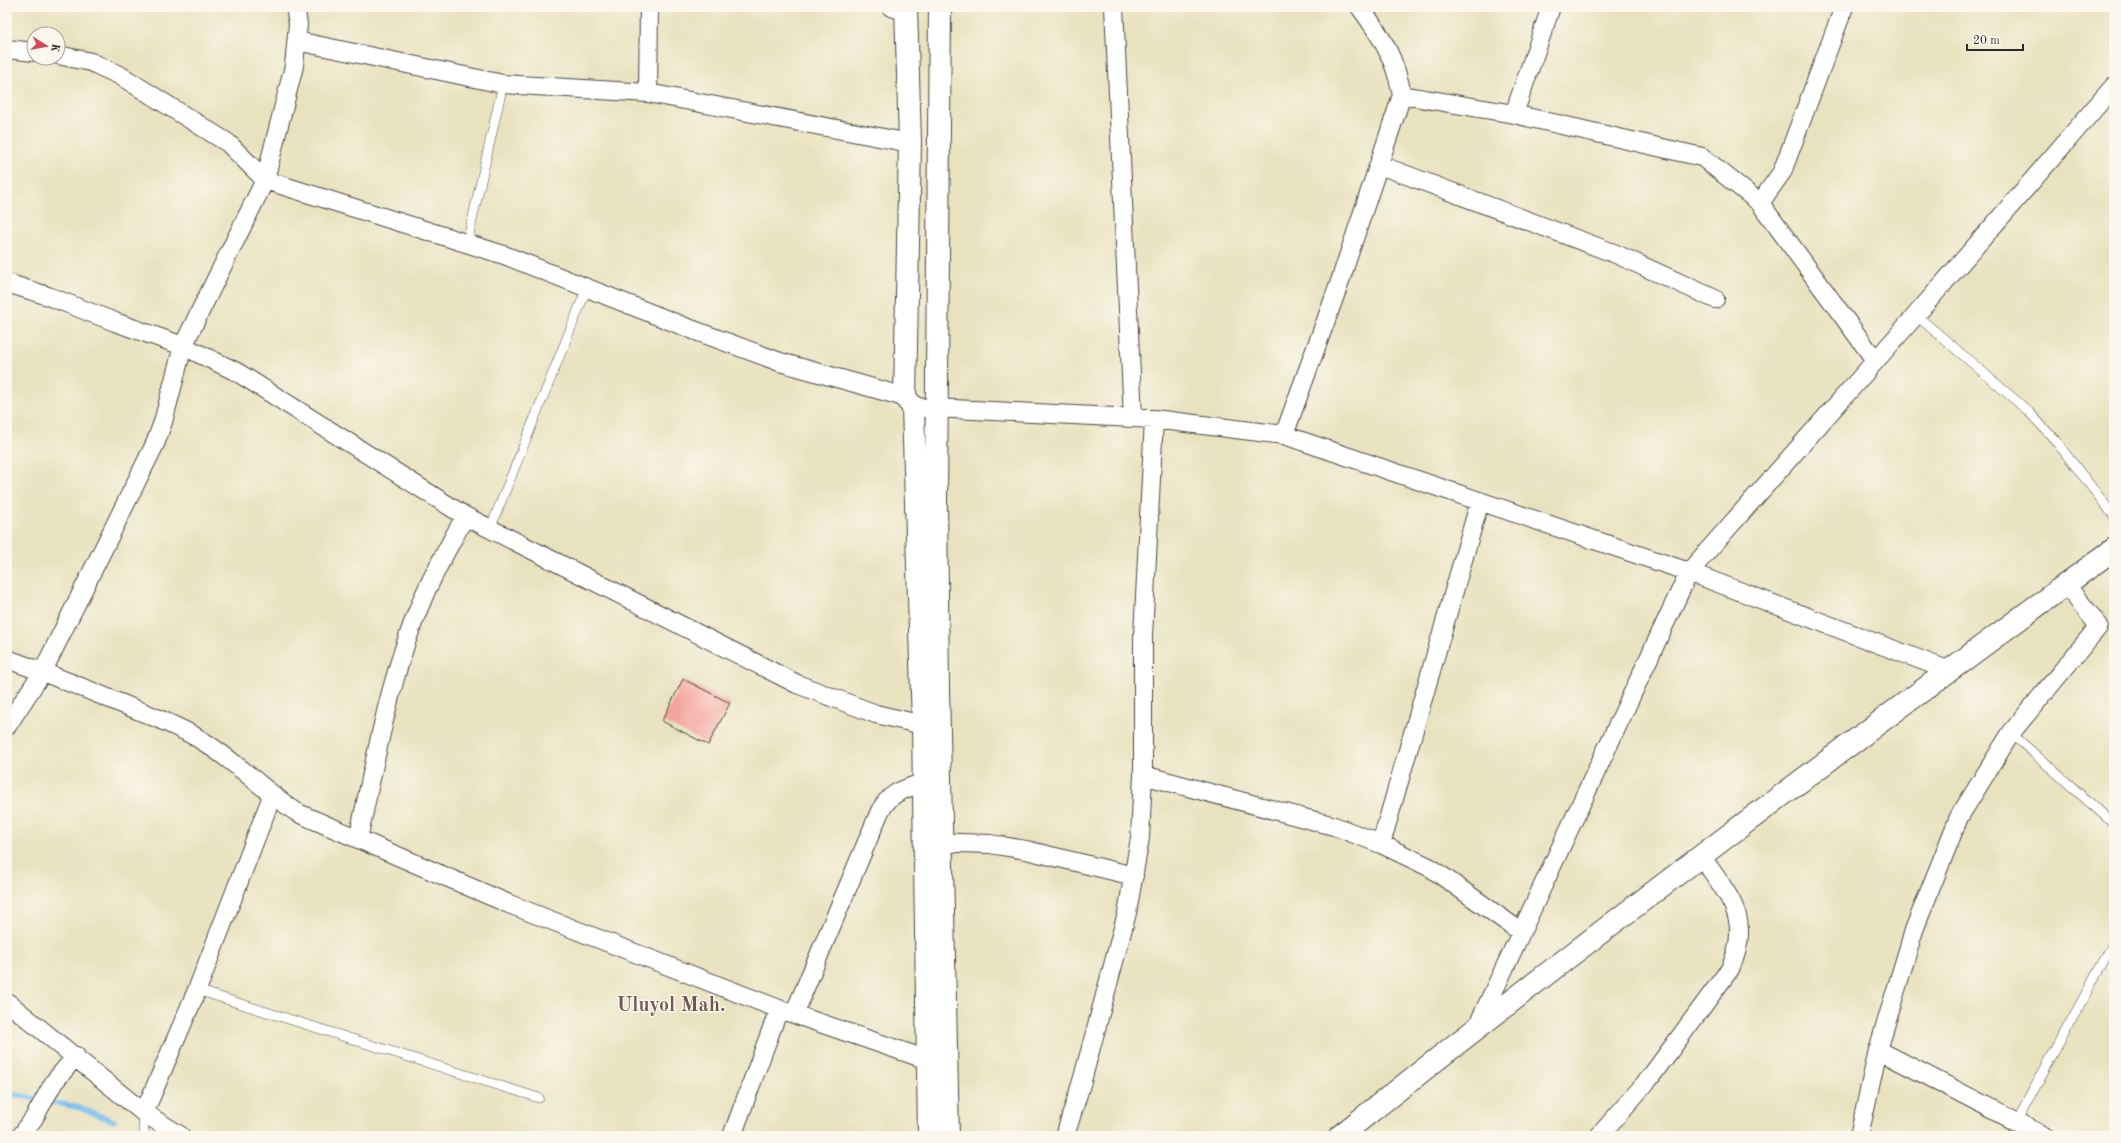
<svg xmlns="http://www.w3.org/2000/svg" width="2121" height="1143" viewBox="0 0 2121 1143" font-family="'Old Standard TT',serif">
<rect width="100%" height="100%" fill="#fbf7ec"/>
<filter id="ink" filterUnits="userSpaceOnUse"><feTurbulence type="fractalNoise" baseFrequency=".025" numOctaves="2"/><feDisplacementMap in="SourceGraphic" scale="8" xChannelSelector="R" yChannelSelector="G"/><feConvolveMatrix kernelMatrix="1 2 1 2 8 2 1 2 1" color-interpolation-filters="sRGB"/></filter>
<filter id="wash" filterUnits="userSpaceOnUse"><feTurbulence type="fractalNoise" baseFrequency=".012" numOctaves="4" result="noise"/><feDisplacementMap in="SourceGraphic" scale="16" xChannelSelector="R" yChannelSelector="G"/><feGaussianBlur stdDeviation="0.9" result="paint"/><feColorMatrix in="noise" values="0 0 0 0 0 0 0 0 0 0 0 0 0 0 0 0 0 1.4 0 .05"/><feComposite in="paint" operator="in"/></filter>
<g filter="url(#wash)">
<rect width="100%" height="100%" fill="#e9e2bf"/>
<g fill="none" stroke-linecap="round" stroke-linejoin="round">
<path stroke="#78bff0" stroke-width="5.5" d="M7,1093L77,1107L114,1121"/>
</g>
<g id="blocks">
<path fill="#f4a49d" d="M683,679L730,703L708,745L662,721Z"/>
</g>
</g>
<g filter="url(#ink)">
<use href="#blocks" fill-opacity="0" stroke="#484641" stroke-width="1"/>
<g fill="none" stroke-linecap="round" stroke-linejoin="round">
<g stroke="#484641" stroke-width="10">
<path id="lane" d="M467,243L503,84
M1916,315L2027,410L2055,440L2114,516
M490,529L587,288
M2011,733L2114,824
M197,990L539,1098
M144,1113L143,1124L145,1136
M2017,1120L2114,942"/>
</g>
<g stroke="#484641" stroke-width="20">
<path id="street" d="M891,7L906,11
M1114,7L1133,418
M297,41L503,84L648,93L910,143
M7,49L34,52
M58,55L91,62L121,76L228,143L265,180L504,255L688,328L780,362L905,397
M648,93L649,7
M1402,95L1514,114L1702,157L1760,203L1875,360
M1514,114L1551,7
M1380,165L1616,254L1715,299
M1760,203L1782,172L1844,7
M7,283L48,296L115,322L183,346L237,372L465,516L797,684L876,714L923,725
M913,407L1154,419L1284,435L1689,572L1950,671
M1284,435L1337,290L1402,95C1395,58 1382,37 1360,7
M7,659C44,672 79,686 115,701C142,712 170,722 196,737C233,758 262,790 298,813L509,904L779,1009L928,1060
M7,726L43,671L155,444L163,422L183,346L265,180L294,66L298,24L295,7
M1143,775L1334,826L1381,844L1431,868L1521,932
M358,839C376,758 390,674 423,598C435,570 451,543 465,516
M929,842L990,844L1026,850L1134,876
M1381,844L1480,501
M7,1002L144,1113L181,1136
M794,1014L880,811C891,792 902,790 922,783
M1477,1027L1689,572L1916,315L2114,86
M1878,1050L2044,1136
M144,1113L197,990L272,796
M21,1136L34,1118L54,1082L76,1056
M732,1136L779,1009
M1065,1136L1082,1081L1127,913L1140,838L1143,775V636L1154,419
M1599,1136L1649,1079L1730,969C1753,919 1729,897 1702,857
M1859,1136L1878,1050L1914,930L1959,817L2011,733L2099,626L2066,585"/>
</g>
<g stroke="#484641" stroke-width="24">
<path id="secondary" d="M906,7L910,143L905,397L913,407L923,725L929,1136
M940,7L936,500L938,688L948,1136
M1340,1136C1593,934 1853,741 2114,549"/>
</g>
<use href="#lane" stroke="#fff" stroke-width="9"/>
<use href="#street" stroke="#fff" stroke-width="18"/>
<use href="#secondary" stroke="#fff" stroke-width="22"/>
</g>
</g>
<g text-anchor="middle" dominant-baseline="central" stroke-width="3" stroke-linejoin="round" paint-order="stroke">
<g font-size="20" font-weight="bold" fill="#715553" stroke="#fbf7ec">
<text x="671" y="1006">Uluyol Mah.</text>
</g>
</g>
<rect width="2121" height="1143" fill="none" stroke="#fbf7ec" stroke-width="24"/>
<g transform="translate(46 46) rotate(101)"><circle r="19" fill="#fbf7ec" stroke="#a8a59f"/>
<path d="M0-3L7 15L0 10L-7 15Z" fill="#d1495b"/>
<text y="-6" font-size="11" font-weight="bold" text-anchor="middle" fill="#2b2b2b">K</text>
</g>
<path d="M1967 44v6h56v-6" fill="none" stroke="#2b2b2b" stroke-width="2"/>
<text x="1973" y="44" font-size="12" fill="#2b2b2b" stroke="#fbf7ec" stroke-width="3" paint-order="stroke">20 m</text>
</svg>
